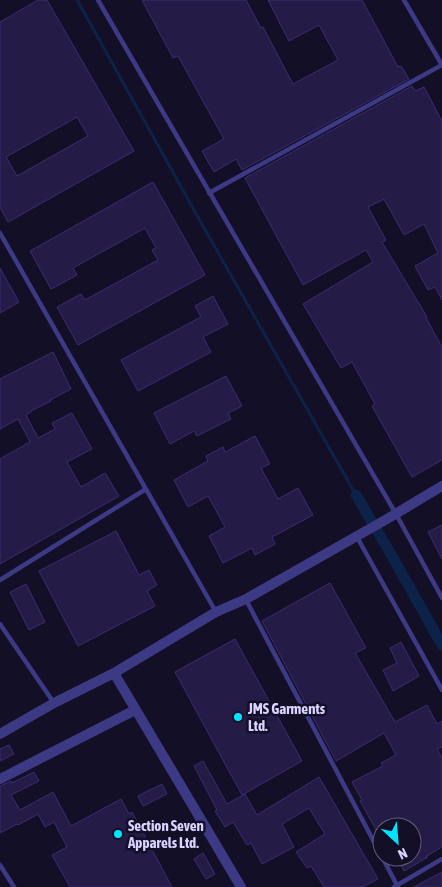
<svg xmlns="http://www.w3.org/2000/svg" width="442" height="887" viewBox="0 0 442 887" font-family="'Asap Condensed',sans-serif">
<rect width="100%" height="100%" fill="#130f26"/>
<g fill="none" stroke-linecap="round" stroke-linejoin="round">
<path stroke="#0c2248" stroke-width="3" d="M77,0L199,219L356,495"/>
<path stroke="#0c2248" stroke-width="11" d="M356,495L392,556L442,645"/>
</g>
<path fill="#241b47" stroke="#3b2d73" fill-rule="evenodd" d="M38,0H47L134,151L8,222L0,207V22ZM77,117L88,136L17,176L6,157Z
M142,0H246L261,28L263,27L293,84L338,60L319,25L289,41L268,0H362L398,67L401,66L409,79L242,170L236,159L214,172L202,151L224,139L178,56L173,58Z
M412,86L415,91L424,87L442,121V300L435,287L428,290L415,266L438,253L424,224L404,235L384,199L368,207L386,240L382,242L427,317L426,318L442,347V460L412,477L372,406L375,404L352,362L341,368L303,304L373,262L366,250L303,285L245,178Z
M153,182L205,275L78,345L57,307L81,294L85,300L158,260L152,250L156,248L145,228L73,268L77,275L51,289L30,251Z
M0,268L19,302L0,313Z
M213,296L228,324L203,337L211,352L138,391L121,360L201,317L195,306Z
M53,352L71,389L50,400L51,401L31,411V412L26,415L38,438L55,429L52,423L72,413L92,449L67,462L81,487L105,473L119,496L0,564V459L30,442L18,419L0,429V379Z
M226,376L242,406L228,413L231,419L197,436L194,431L170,444L154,413Z
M255,436L270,464L261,468L278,499L298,488L313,515L272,537L275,544L255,555L252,548L223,563L209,536L225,527L208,496L188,507L174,480L208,461L206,456L223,447L225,452Z
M442,525V559L428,532Z
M116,531L139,575L149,570L157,585L147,591L155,606L78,646L39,571Z
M330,583L366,648L355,653L395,722L427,705L437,724L442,721V747L437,749L442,758V847L425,857H428L404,871L397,857H412V827H382V840L360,801L362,800L352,782L383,766L381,763L396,755L384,733L336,761L262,621Z
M26,584L45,622L29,630L10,592Z
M235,639L302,761L242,795L175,672Z
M401,642L419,676L393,691L383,670L397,663L390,648Z
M9,745L14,754L0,761V749Z
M203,761L227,804L245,794L257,815L319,777L378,879L363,887H324L311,866L307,868L296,852L325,834L309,808L282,824L294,847L262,864L251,843L247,845L233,822L225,827L215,811L217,810L194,766Z
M34,772L39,781L11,795L20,810L53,792L71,826L121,799L129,814L132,812L172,887H70L52,855L67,847L54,822L45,827L38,814L18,825L17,824L0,833V786L11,781L12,783Z
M162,784L167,794L143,806L138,796Z
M203,853L215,874L206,879L194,859Z
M442,872V887H414Z"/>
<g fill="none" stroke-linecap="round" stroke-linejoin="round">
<path stroke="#3d3a85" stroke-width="4.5" d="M98,0L396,514L442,598
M404,0L442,65
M209,193L442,65
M0,233L216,612
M357,537L442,690
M0,580L146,489
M246,600L382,857
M0,624L54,703
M382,857L398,887
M0,865L14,887
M394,887L442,859"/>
<path stroke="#3d3a85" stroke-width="10" d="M114,673L241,887
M0,734L54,703L114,673L216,612L246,599L387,519L442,486
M0,779L135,710"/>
</g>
<g fill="#00e5ff" stroke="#130f26" stroke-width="2">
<circle cx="238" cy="717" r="5"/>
<circle cx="118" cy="834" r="5"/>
</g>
<g text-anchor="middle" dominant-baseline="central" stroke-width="5" stroke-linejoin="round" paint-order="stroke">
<g font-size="15" font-weight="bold" fill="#d9d4ff" stroke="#130f26" text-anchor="start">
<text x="248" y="708">JMS Garments<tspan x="248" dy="17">Ltd.</tspan></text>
<text x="128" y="825">Section Seven<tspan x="128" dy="17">Apparels Ltd.</tspan></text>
</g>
</g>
<g transform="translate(397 842) rotate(154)"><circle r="24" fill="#130f26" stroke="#625e7d"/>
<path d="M0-4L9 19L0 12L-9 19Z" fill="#00e5ff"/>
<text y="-8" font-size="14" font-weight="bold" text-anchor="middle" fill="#d9d4ff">N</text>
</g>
</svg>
